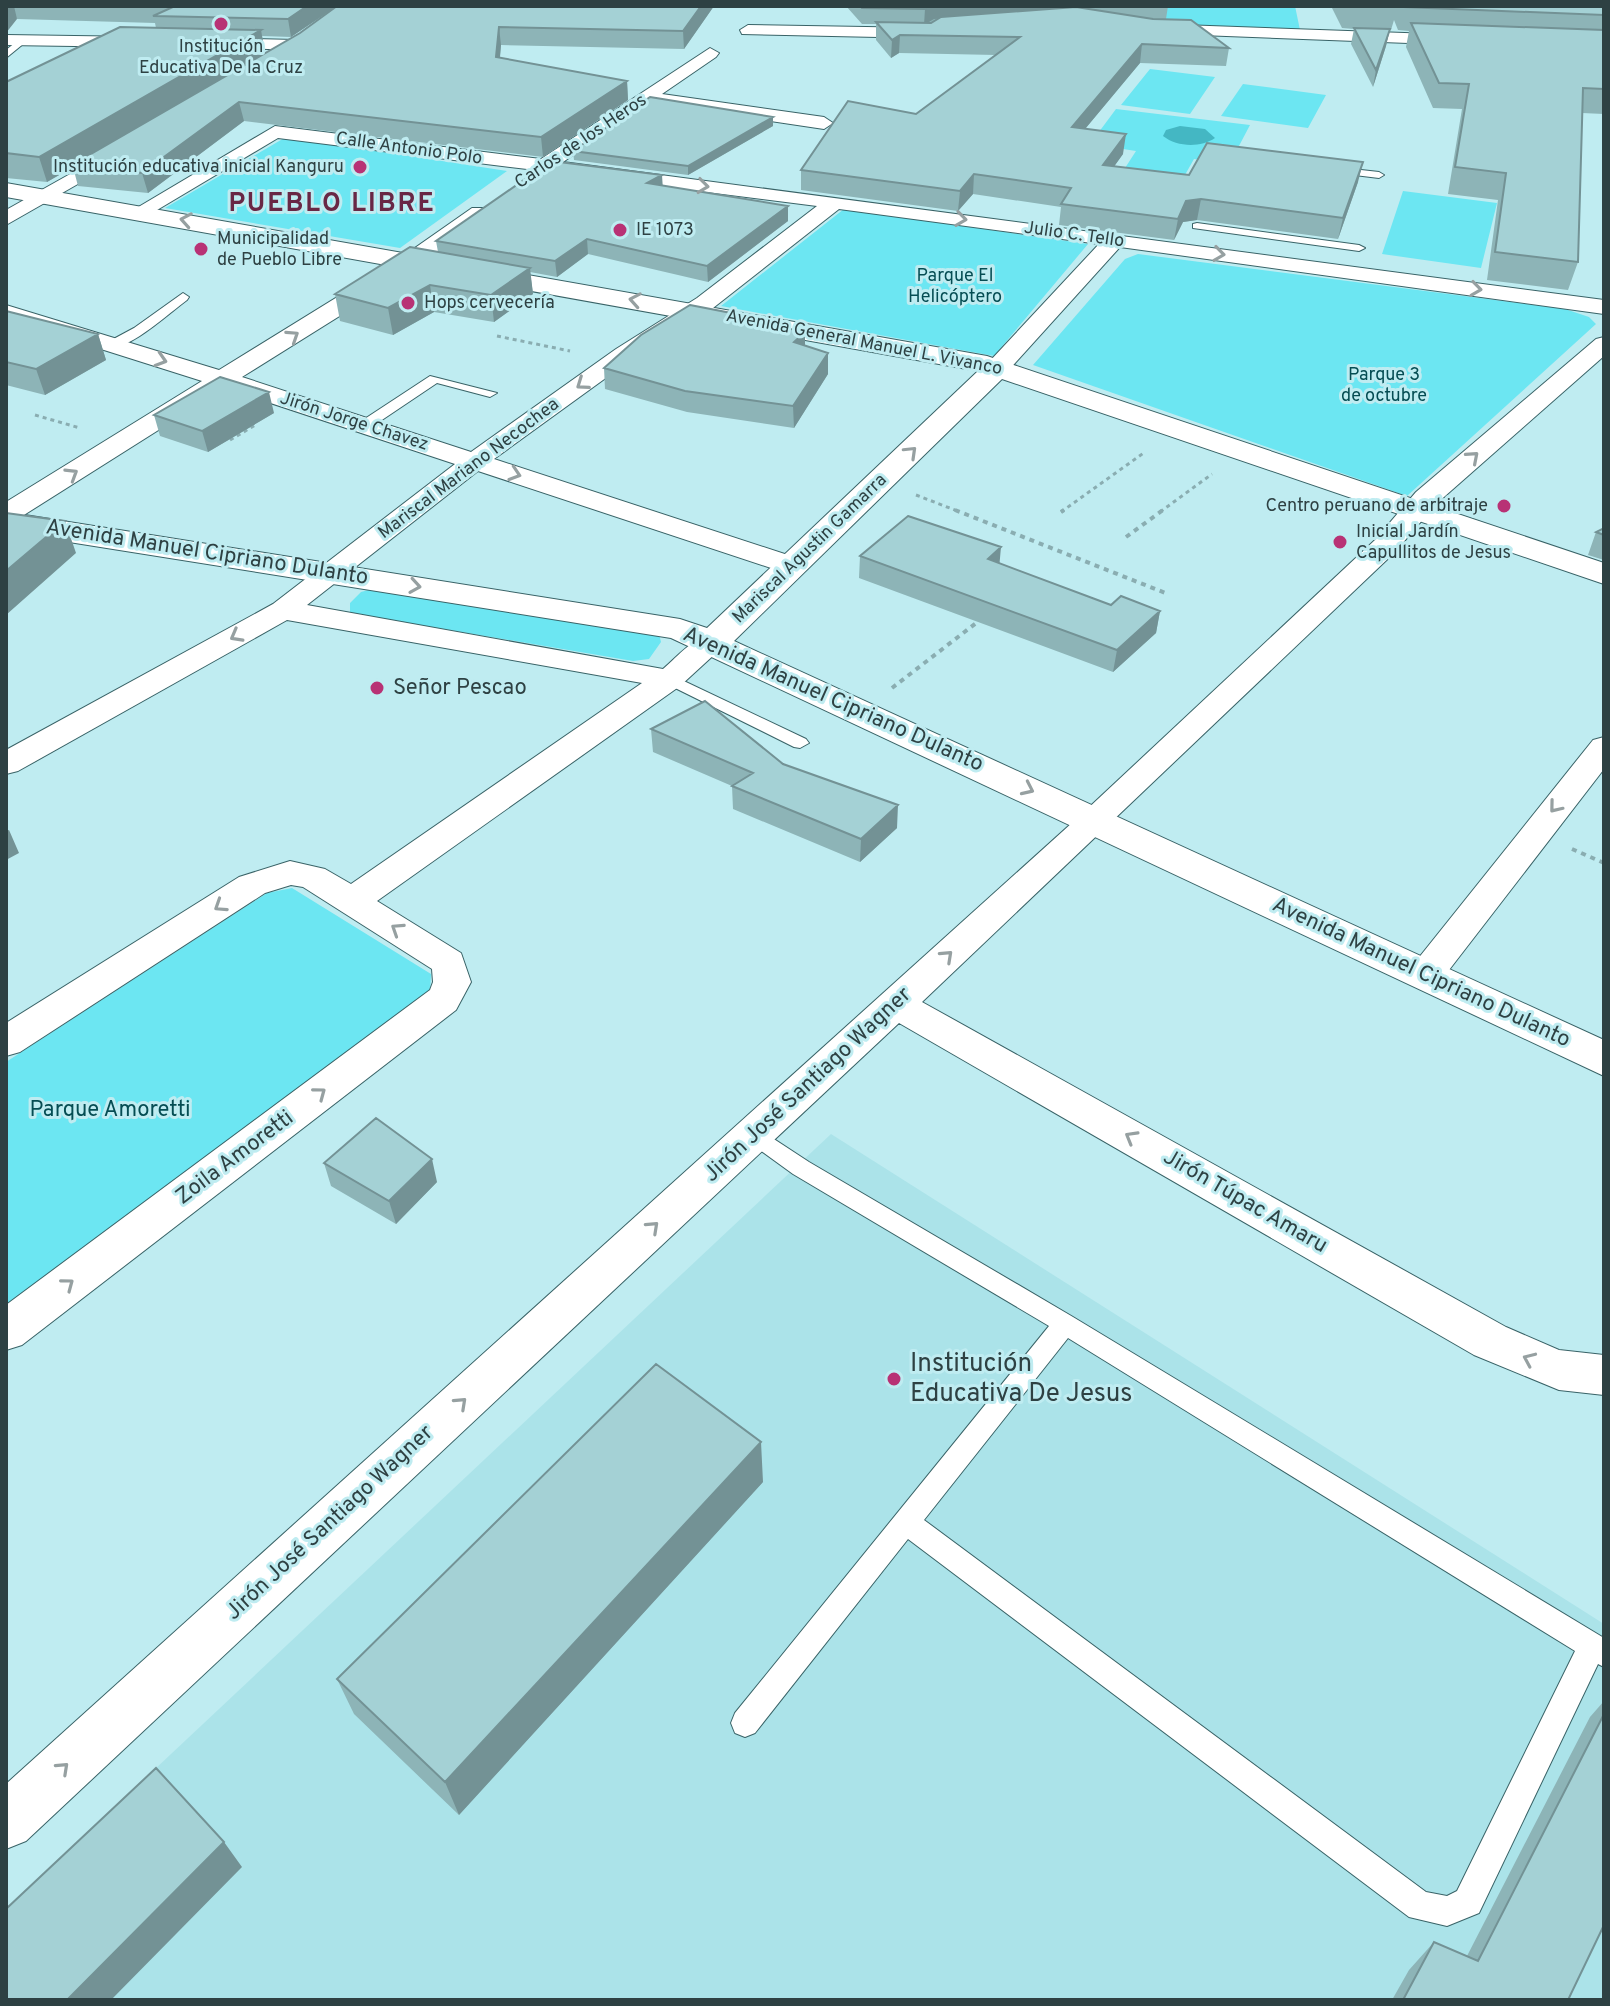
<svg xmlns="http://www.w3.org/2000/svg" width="1610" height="2006" viewBox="0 0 1610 2006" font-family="Overpass,sans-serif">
<rect width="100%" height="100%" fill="#bfecf1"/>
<path fill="#abe3e9" d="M831,1134L1604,1624V2000H6V1909Z"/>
<path fill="#6ce6f2" d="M1151,6H1295L1300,30L1147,23Z
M1150,69L1215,77L1190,114L1121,105Z
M1243,84L1326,95L1308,128L1221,116Z
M1116,109L1250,125L1230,163L1194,159L1160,219L1098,210L1136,151L1090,144Z
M286,137L507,171L400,248L165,208Z
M1403,191L1497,203L1481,268L1382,254Z
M844,209L1088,244L994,356L721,306Z
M1138,254L1565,309L1589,317L1596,324L1407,496L1033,365L1125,259Z
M376,588L659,634L661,642L649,659L633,661L350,613V603L361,592Z
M292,888L431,974L430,994L6,1306V1062L267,893Z"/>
<path fill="#44b7c3" d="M1180,126L1205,129L1215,138C1200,148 1177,147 1163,136L1166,130Z"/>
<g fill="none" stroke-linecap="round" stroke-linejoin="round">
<g stroke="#396367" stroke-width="2">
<path id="lane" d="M21,38L28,40L6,58V50Z
M1334,167L1379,172L1384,175L1379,178L1330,172V168Z
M1197,223L1359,245L1365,248L1359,251L1193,228V224Z
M183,293L189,297L187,300C169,313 130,350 108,348V342L134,328Z
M430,376L497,393L490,397L437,383L370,428H360V422Z
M669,674L806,739L809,743L800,748L794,747L663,682L661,679Z
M754,1126L809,1162L1073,1317L1604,1638V1667L1598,1664L1479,1913L1447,1926L1409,1917L908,1539L755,1733L745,1737L735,1733L731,1723L735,1713L1049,1326L793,1174L746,1140L743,1134L746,1128ZM1068,1338L1575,1651L1457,1891L1447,1896L1426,1892L924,1520Z"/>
</g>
<g stroke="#396367" stroke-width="2">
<path id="street" d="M1154,24L1461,35L1470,40L1461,45L1148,33L1146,29L1148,25Z
M748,25L925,28L933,33L925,38L742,34L740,30Z
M6,35L143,37L152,42L143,47L6,45Z
M213,38L296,40L305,45L296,50L207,47L204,43L207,39Z
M710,48L719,53L716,57L662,94L824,117L833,123L824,129L649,103L563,162L1604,300V314L1120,247L1007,372H989L986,367L989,362L1099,244L839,209L713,308L632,359L494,459L803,560L807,566L803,572L793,575L783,572L478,471L307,605L663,669C681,654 699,629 724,636L728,642L680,686L377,901L461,953L471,982L456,1010L22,1345L6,1350V1305L430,990L433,982L432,969L303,887L291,885L265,893L20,1052L6,1056V1023L239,877L290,861L325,869L351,884L642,683L287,620L18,771L6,774V750L273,604L455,464L225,388L16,520L6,522V502L202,381L6,319V305L219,370L402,257L472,208H486L489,212L486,216L418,267L242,377L471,452L616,349L697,298L817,206L548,172L535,178L528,176L527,169L278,138L147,216H133L130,212L275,126L541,159Z
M120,146L130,152L127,156L6,225V210Z
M1604,337V356L1436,504L1395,552L922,1002L1506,1327L1559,1350L1604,1355V1395L1559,1390L1474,1355L899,1023L26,1841L6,1849V1784L1083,813L1375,540L1416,492L1596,339Z
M1604,737V769L1439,983L1426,987L1413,983L1407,974L1413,965L1593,740Z"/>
</g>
<g stroke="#396367" stroke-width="2">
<path id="secondary" d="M6,183L987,356L1604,563V584L1002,379L734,641L1604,1040V1076L671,638L6,532V512L680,619L707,628L978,371L6,197Z"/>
</g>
<path stroke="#8aadb1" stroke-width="3" stroke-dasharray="4 4" stroke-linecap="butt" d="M497,336L570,351
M35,415L80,428
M230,440L257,424
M916,495L960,512
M1061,512L1145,452
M1160,512L1212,474"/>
<path stroke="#8aadb1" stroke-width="4" stroke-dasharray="5 5" stroke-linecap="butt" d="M955,510L1168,594
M1061,512L1064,510
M1126,537L1163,510
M892,688L980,620
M1572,849L1604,863"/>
<use href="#lane" fill="#fff" fill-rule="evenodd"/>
<use href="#street" fill="#fff" fill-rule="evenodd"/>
<use href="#secondary" fill="#fff" fill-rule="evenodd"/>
</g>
<path fill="#8db4b7" d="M6,6H337L291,37L262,36L265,53L300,33L714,6L684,49L501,45L500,58L627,81L628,100L543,157L244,121L148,193L78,186L73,167L47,182L6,178V82L156,28L155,23L17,19Z
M846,6H1168L1166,19L1229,48L1226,66L1140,63L1085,129L1123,154L1114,166L1189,175L1358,182L1338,239L1197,220L1183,222L1174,240L1059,225L1061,207L973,194L958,211L801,190V170L916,114L996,55L899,53L891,58L876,40V24H862Z
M1331,6H1604V114L1582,113L1578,262L1568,290L1487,280L1498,200L1448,194L1462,109L1433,108L1406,47L1409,31L1398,30L1394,20L1391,30H1389L1386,46L1373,87L1351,44L1354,29L1342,28Z
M773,126L688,175L574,160L573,151Z
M663,186L788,221L708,282L588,254L557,277L530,272L533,294L494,322L434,312L393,335L340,321L335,294L438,252L436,241Z
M6,311L98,334L106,360L45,395L6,385Z
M762,323L805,346L828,374L794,428L687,412L605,389L604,368Z
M274,413L208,452L160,436L154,415Z
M1604,528V560L1588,555L1596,532Z
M860,556L999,563L1111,605L1160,611L1156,633L1113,672L859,578Z
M651,729L783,764L897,828L860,862L733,809L732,786L653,752Z
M324,1163L437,1182L396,1224L331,1186Z
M763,1482L459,1815L354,1714L337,1679Z
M1604,1701V1925L1568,2000H1392L1409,1970L1434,1942L1467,1956L1590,1717Z"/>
<path fill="#739295" d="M8,6H14L17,19L6,33V8Z
M307,6H337L291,37L288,19Z
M701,6H714L684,49L683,31Z
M929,6H1074V9L934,19L924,25L925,9Z
M499,27L501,45L498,76L496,57Z
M1390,29L1386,46L1373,87L1376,70Z
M261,30L265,53L72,165L73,167L47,182L39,157Z
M900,35L899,53L891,58L892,40Z
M1142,44L1140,63L1070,147L1072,127Z
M627,81L628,100L543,157L541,137Z
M239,102L244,121L148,193L142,173Z
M773,117V126L688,175V166Z
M1126,134L1123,154L1101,185L1103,165Z
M1363,162L1358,182L1338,239L1343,218Z
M974,174L973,194L958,211L960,191Z
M662,175L663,190L647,183Z
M1201,199L1197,220L1183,222L1174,240L1178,219L1186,201Z
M788,206V221L708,282L707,266Z
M587,239L588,254L557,277L555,261Z
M530,268L533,294L494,322L491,295Z
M430,285L434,312L393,335L388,308Z
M805,332V353L794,342Z
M98,334L106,360L45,395L36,369Z
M828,353V374L794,428L793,406Z
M269,392L274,413L208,452L202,431Z
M65,521L76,553L6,615V571Z
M1001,547L999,569L988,559Z
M1160,611L1156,633L1113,672L1117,650Z
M898,805L897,828L860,862L861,839Z
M9,830L19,853L6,860V831Z
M432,1159L437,1182L396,1224L389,1201Z
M761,1442L763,1482L459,1815L445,1782Z
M224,1842L242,1867L111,2000H67Z"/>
<path fill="#a4d1d5" stroke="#739295" stroke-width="2" d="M175,6H307L288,19L153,16Z
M337,6H701L683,31L499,27L496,57L627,81L541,137L239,102L142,173L72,165L300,33Z
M861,6H929L925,9L862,8Z
M1403,6H1604V15L1404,7Z
M1076,7L1153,19L1191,20L1229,48L1142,44L1072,127L1126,134L1103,165L1189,175L1207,143L1363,162L1343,218L1201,199L1186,201L1178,219L1061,204L1071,188L974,174L960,191L801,170L848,101L916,114L1020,37L900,35L892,40L876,22L931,23L941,17Z
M1411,23L1604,30V89L1583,88L1578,262L1495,252L1506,173L1455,167L1469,84L1439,83Z
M120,27L261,30L39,157L6,153V82Z
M1354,28L1390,29L1376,70Z
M650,97L773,117L688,166L573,151Z
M551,161L662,175L647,183L788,206L707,266L587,239L555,261L436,241Z
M410,247L530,268L491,295L430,285L388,308L335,294Z
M690,305L762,319L759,322L805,332L794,342L828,353L793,406L685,391L604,368L641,335Z
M6,311L98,334L36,369L6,362Z
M220,377L269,392L202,431L154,415Z
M6,513L65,521L6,571Z
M908,516L1001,547L988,559L1111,605L1121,596L1160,611L1117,650L860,556Z
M1604,528V535L1596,532Z
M705,701L783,764L898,805L861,839L732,786L753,773L651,729Z
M376,1118L432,1159L389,1201L324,1163Z
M656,1364L761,1442L445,1782L337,1679Z
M1604,1714V1925L1568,2000H1403L1434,1942L1478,1961Z
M156,1768L224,1842L67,2000H6V1909Z"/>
<defs><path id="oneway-chevron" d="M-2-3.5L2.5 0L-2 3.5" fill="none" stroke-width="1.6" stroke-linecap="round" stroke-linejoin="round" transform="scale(2)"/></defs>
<g stroke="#96a0a1">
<use href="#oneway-chevron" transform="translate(703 186) rotate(7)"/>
<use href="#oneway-chevron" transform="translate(961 219) rotate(8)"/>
<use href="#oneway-chevron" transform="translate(186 220) rotate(-170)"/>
<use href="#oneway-chevron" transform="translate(1219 254) rotate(8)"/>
<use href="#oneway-chevron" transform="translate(1476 289) rotate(8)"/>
<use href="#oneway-chevron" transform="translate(635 300) rotate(-170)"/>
<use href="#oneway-chevron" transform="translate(293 336) rotate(-33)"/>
<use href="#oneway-chevron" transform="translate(161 360) rotate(17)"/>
<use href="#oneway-chevron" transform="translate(582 384) rotate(145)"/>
<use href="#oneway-chevron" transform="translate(911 452) rotate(-44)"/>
<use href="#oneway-chevron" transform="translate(1473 457) rotate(-41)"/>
<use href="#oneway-chevron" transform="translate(72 474) rotate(-32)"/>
<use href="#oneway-chevron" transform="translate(515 474) rotate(18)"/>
<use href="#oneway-chevron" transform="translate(415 586) rotate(9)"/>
<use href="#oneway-chevron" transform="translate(236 636) rotate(151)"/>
<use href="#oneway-chevron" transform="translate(1028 789) rotate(25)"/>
<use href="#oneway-chevron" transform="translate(1555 807) rotate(129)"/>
<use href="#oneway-chevron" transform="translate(220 906) rotate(147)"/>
<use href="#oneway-chevron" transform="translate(397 929) rotate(-147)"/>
<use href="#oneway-chevron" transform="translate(947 956) rotate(-43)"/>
<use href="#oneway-chevron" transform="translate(320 1093) rotate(-37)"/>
<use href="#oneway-chevron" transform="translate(1131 1137) rotate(-150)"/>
<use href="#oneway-chevron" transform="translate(653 1227) rotate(-43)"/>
<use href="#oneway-chevron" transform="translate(68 1284) rotate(-37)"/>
<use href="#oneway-chevron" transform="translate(1529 1359) rotate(-156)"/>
<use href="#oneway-chevron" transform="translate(461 1403) rotate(-43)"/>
<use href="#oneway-chevron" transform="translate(63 1768) rotate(-43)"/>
</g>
<g fill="#b83275" stroke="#bfecf1" stroke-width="3">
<circle cx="221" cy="24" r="8"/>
<circle cx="360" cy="167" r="8"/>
<circle cx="620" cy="230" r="8"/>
<circle cx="201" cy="249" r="8"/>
<circle cx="408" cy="303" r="8"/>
<circle cx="1504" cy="506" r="8"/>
<circle cx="1340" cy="542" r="8"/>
<circle cx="377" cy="688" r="8"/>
<circle cx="894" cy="1379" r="8"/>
</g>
<g text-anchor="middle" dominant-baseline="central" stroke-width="6" stroke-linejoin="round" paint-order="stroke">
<g font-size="18" fill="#2e4143" stroke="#bfecf1" text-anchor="start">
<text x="221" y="47" text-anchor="middle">Institución<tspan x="221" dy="21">Educativa De la Cruz</tspan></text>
<text x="344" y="167" text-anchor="end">Institución educativa inicial Kanguru</text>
<text x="636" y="230">IE 1073</text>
<text x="217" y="239">Municipalidad<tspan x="217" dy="21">de Pueblo Libre</tspan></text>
<text x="424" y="303">Hops cervecería</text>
<text x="1488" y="506" text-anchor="end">Centro peruano de arbitraje</text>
<text x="1356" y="532">Inicial Jardín<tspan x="1356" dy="21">Capullitos de Jesus</tspan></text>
</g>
<g font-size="18" fill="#2e4143" stroke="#bfecf1">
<text transform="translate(581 142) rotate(-34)">Carlos de los Heros</text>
<text transform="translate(409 149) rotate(8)">Calle Antonio Polo</text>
<text transform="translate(1074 235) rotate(8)">Julio C. Tello</text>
<text transform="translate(864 343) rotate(11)">Avenida General Manuel L. Vivanco</text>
<text transform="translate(354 422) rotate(18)">Jirón Jorge Chavez</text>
<text transform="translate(469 469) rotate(-37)">Mariscal Mariano Necochea</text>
<text transform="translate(810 549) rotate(-44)">Mariscal Agustin Gamarra</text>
</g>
<g font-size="18" fill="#054d53" stroke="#bfecf1">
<text x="955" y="276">Parque El<tspan x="955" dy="21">Helicóptero</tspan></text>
<text x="1384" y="375">Parque 3<tspan x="1384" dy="21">de octubre</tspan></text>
</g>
<g font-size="22" fill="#2e4143" stroke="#bfecf1">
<text transform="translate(207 553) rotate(9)">Avenida Manuel Cipriano Dulanto</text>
<text transform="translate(833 700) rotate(24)">Avenida Manuel Cipriano Dulanto</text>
<text transform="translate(1421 973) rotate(25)">Avenida Manuel Cipriano Dulanto</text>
<text transform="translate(808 1085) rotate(-43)">Jirón José Santiago Wagner</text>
<text transform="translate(235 1158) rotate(-37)">Zoila Amoretti</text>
<text transform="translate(1245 1202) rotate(30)">Jirón Túpac Amaru</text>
<text transform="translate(330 1523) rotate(-43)">Jirón José Santiago Wagner</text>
</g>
<g font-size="22" fill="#2e4143" stroke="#bfecf1" text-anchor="start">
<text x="393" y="688">Señor Pescao</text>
</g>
<g font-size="22" fill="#054d53" stroke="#bfecf1">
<text x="110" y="1110">Parque Amoretti</text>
</g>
<g font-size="26" font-weight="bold" letter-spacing="2" fill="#692745" stroke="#bfecf1">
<text x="332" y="204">PUEBLO LIBRE</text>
</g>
<g font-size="26" fill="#2e4143" stroke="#bfecf1" text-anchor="start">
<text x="910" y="1364">Institución<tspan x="910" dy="30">Educativa De Jesus</tspan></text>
</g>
</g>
<rect width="1610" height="2006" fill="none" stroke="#2e4143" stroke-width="16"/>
</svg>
